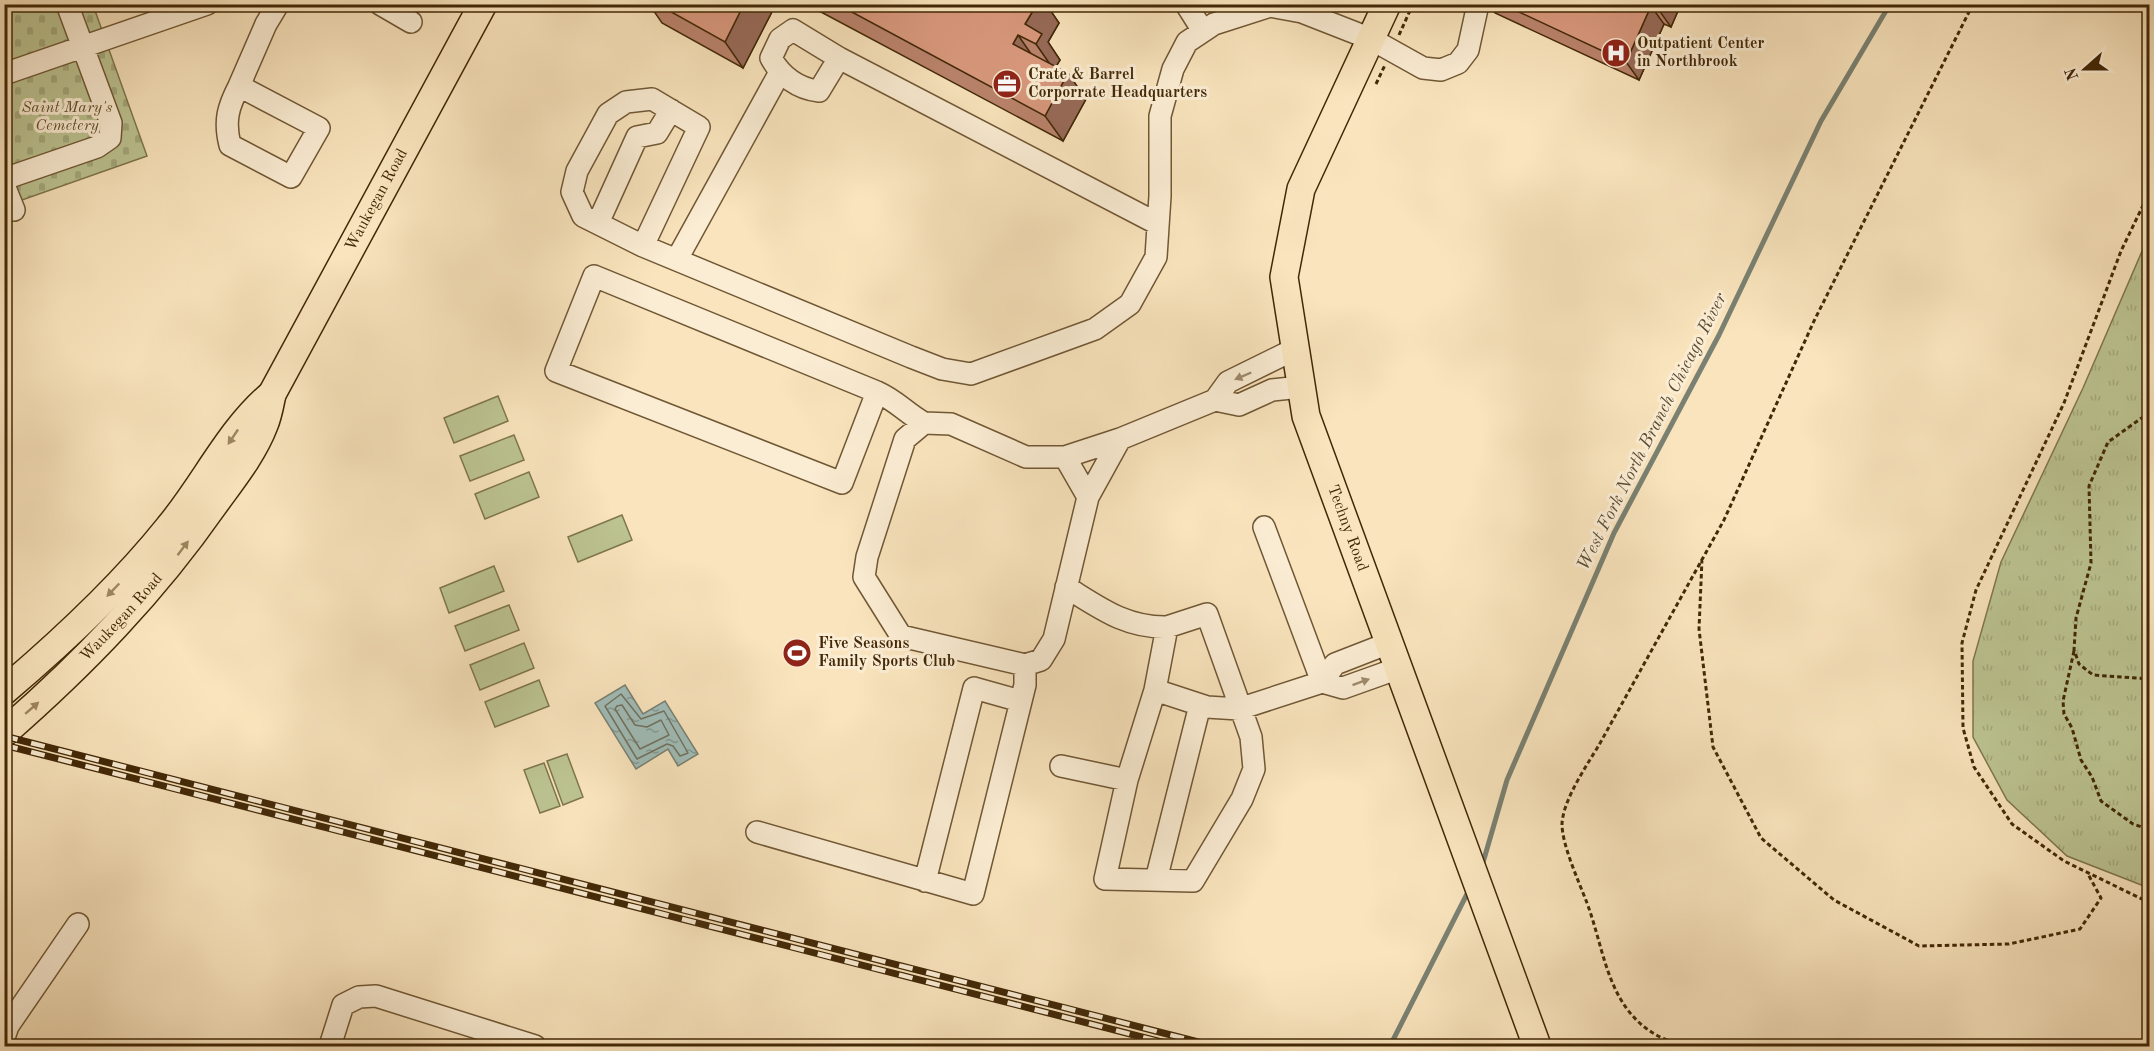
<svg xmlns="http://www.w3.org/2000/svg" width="2154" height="1051" viewBox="0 0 2154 1051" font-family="'Old Standard TT',serif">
<defs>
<pattern id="grass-tufts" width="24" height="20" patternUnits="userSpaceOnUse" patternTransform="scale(1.5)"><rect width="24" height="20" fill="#bcc492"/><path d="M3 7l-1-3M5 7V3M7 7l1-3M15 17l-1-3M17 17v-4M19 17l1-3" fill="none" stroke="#a3a87c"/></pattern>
<pattern id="cemetery-stones" width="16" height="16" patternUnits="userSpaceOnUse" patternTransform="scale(1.5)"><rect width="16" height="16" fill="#bcc492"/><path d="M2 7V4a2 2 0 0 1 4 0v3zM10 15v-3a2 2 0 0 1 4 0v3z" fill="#a3a87c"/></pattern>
<pattern id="water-ripples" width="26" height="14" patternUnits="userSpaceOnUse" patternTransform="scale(1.5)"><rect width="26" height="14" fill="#a0bdb9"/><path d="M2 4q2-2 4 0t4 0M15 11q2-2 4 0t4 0" fill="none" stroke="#849a94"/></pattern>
</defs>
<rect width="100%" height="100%" fill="#f9e4bd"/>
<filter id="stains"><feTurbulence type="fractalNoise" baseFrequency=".00333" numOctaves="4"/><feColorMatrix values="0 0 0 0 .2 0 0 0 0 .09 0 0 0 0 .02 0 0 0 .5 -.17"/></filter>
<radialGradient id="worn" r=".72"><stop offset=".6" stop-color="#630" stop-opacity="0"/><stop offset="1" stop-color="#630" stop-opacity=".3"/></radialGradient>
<path fill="url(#grass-tufts)" stroke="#7f764c" stroke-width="1.5" d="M2149,235L2150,888H2149L2067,856L2007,800L1973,737V661L2001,562L2083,388Z"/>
<path fill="url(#cemetery-stones)" stroke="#7f764c" stroke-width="1.5" d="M4,5H93L147,156L5,206Z"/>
<path fill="#bcc492" stroke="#7f764c" stroke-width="1.5" d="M498,396L508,421L454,443L444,418Z
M514,435L524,460L470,481L460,456Z
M529,472L539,497L485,519L475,494Z
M622,515L632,540L578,562L568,537Z
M494,566L504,591L449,613L440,588Z
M509,605L519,630L465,651L455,626Z
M524,643L534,668L480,690L470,665Z
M539,680L549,706L495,727L485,702Z
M567,754L583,797L563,805L547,761Z
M544,763L560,806L540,813L524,770Z"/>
<path fill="url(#water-ripples)" stroke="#7a8172" stroke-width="1.5" d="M625,685L643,714L665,701L698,754L678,766L668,749L636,769L595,703Z"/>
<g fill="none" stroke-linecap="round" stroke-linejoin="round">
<path stroke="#717260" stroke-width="1.5" d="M621,694L641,719L664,711L688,753L680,756L673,746L667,744L637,759L605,706Z
M622,705L635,725L647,727L661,720L669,735L640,749L615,709L617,706Z"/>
<path stroke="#7a8172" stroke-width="5" d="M1482,866L1507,780L1614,533L1719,335L1821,121L1890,4
M1390,1046L1469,890"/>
<g stroke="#705734" stroke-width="24">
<path id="minor" d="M380,4L411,22
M1186,4L1203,31
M793,30L839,58L819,91C798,89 781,76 771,58L780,39Z
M839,58L1158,224
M4,74L207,4
M239,86L319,128L291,177L230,145C224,121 228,107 239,86Z
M239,86L266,24L278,4
M4,179L97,147L110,138L111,123L67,4
M4,185L14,210
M598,223L637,137L657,133L671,110
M643,246L699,127L652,99L626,102L608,114L577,171L572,192L583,216L643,246L911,357L942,369L971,374L1095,329L1130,304L1156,257L1160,196V116L1173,69L1187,42L1214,24L1270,6L1302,12L1371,39L1423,68L1441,70L1458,63L1468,50L1478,4
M677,259L779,74
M1295,349L1228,382L1215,400L1239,405L1272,390L1301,387
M877,392L842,483L556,371L594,276L877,392C897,401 905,412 924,423
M1065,457L1088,497L1120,439
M1088,497L1054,639L1041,660L1025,665L901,636L864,577L867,557L905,439L924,423L951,424L1026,457H1065L1120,439L1215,400
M1264,527L1322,682
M1066,587C1100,608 1126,628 1167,627
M1322,682L1343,688L1399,668
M1155,690L1207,707L1239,709L1322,682L1335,664L1389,643
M1061,766L1127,780L1105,879L1193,881L1242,799L1254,769L1251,737L1207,614L1167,627L1155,690L1127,780
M757,832L973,894L1025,685V665
M1156,880L1200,705
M925,881L974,688L1020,701
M4,1038L8,1026L78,924
M330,1046L343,1005L359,997L376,996L535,1046"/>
</g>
<g stroke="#422807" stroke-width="30">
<g id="major">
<path id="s1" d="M1387,4L1301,189L1284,277L1306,416L1537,1046"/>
<path d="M4,691C63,641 121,587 169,527C205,484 229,430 272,394"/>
<path id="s2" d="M4,733C83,664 153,592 213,506C231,481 253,454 264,425C268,416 270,404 272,394L483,4"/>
</g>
</g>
<path stroke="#422807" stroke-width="3" stroke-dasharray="4.5 3" stroke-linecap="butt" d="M1399,35L1413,4
M1376,84L1385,65
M2150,191L2121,251L2064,403L1976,590L1962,643L1963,728L1974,767L2012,824L2064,861L2150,903
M2150,412L2108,442L2089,486L2091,563L2076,618L2074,650L2079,664L2093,675L2150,679
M1702,559L1699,629L1713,747L1761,838L1834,900L1919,946L2009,944L2080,929L2101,898L2088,874
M2074,651L2063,701L2064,714L2072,728L2081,760L2092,777L2101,801L2133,824L2150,830
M1689,1046C1679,1043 1667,1041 1658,1036C1607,1008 1605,951 1587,903C1579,882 1562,845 1562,824C1563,800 1587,765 1599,745L1724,520L1814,321L1973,4"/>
<use href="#minor" stroke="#fbedd4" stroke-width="21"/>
<use href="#major" stroke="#f9e4bd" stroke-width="27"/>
<g stroke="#422807" stroke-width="7">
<path id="rail" d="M4,736L1214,1046
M4,745L1177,1046"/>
</g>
<use href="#rail" stroke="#fbedd4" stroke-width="4.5" stroke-dasharray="14" stroke-linecap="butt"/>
</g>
<path fill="#ba836c" stroke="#422807" stroke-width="1.5" d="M649,4H776L743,68L662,23Z
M806,4H1046L1059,23L1048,42L1060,60L1056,66L1086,99L1063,141Z
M1489,4H1681L1671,27L1664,24L1639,80L1495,13Z"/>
<path fill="#976a58" stroke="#422807" stroke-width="1.5" d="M744,4H776L743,68L725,42Z
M1037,4H1046L1059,23L1048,42L1060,60L1054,70L1036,44L1025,24Z
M1660,4H1681L1671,27L1658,9Z
M1651,6L1664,24L1639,80L1626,62Z
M1018,35L1036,61L1013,44Z
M1068,73L1086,99L1063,141L1045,116Z"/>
<path fill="#d8987d" stroke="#422807" stroke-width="1.5" d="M657,4H744L725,42Z
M837,4H1037L1025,24L1042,34L1036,44L1018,35L1013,44L1068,73L1045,116Z
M1502,4H1660L1658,9L1651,6L1626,62Z"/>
<defs><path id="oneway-solid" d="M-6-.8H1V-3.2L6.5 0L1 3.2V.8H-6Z" transform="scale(1.5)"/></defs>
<g fill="#9e8a6e">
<use href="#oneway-solid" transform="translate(1243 376) rotate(157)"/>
<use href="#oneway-solid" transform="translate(1361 682) rotate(-20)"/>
</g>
<g fill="#9e8662">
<use href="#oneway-solid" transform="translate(233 437) rotate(124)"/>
<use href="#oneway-solid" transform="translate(183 548) rotate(-53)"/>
<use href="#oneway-solid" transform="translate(113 590) rotate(134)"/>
<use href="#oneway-solid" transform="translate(32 708) rotate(-41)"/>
</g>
<defs>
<g id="hospital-disc" transform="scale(1.5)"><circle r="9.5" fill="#8f2418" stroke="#fbedd4"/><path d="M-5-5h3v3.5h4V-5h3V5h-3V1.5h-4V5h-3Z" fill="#fff"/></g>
<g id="office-disc" transform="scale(1.5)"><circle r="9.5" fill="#8f2418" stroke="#fbedd4"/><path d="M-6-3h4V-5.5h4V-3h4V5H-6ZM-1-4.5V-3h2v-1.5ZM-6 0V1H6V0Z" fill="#fff"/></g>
<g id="stadium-disc" transform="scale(1.5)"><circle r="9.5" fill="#8f2418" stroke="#fbedd4"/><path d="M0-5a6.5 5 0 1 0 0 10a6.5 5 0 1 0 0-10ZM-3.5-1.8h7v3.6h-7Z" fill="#fff"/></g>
</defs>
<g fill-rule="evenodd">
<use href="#hospital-disc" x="1616" y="53"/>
<use href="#office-disc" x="1007" y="84"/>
<use href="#stadium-disc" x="797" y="653"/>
</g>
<g text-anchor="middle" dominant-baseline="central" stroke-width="6" stroke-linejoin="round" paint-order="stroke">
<g font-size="16" font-weight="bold" fill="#422807" stroke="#fbedd4" text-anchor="start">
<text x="1637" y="44">Outpatient Center<tspan x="1637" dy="18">in Northbrook</tspan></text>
<text x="1028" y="75">Crate &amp; Barrel<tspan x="1028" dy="18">Corporrate Headquarters</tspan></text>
<text x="818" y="644">Five Seasons<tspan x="818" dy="18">Family Sports Club</tspan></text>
</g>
<g font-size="16" font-style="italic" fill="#604f2a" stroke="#fbedd4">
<text x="67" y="108">Saint Mary's<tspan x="67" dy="18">Cemetery</tspan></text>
</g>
<g font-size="16" fill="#422807" stroke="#fbedd4">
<text stroke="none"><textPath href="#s2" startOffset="658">Waukegan Road</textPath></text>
<text stroke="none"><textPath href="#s1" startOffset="554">Techny Road</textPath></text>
<text stroke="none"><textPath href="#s2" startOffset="165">Waukegan Road</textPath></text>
</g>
<g font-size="18" font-style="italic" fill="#5a4d34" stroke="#fbedd4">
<text transform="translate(1652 432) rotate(-63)">West Fork North Branch Chicago River</text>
</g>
</g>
<rect width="2154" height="1051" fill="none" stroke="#f9e4bd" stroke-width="24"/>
<rect x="6" y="6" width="2142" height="1039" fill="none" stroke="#422807" stroke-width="3"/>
<rect x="12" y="12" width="2130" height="1027" fill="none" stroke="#422807" stroke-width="1.5"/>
<g transform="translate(2085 69) rotate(249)" stroke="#fbedd4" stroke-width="4.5" paint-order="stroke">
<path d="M0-4.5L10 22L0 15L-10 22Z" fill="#422807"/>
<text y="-9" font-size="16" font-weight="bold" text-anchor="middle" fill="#422807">N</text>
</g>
<rect width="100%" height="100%" filter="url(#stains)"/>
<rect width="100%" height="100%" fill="url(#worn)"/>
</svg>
